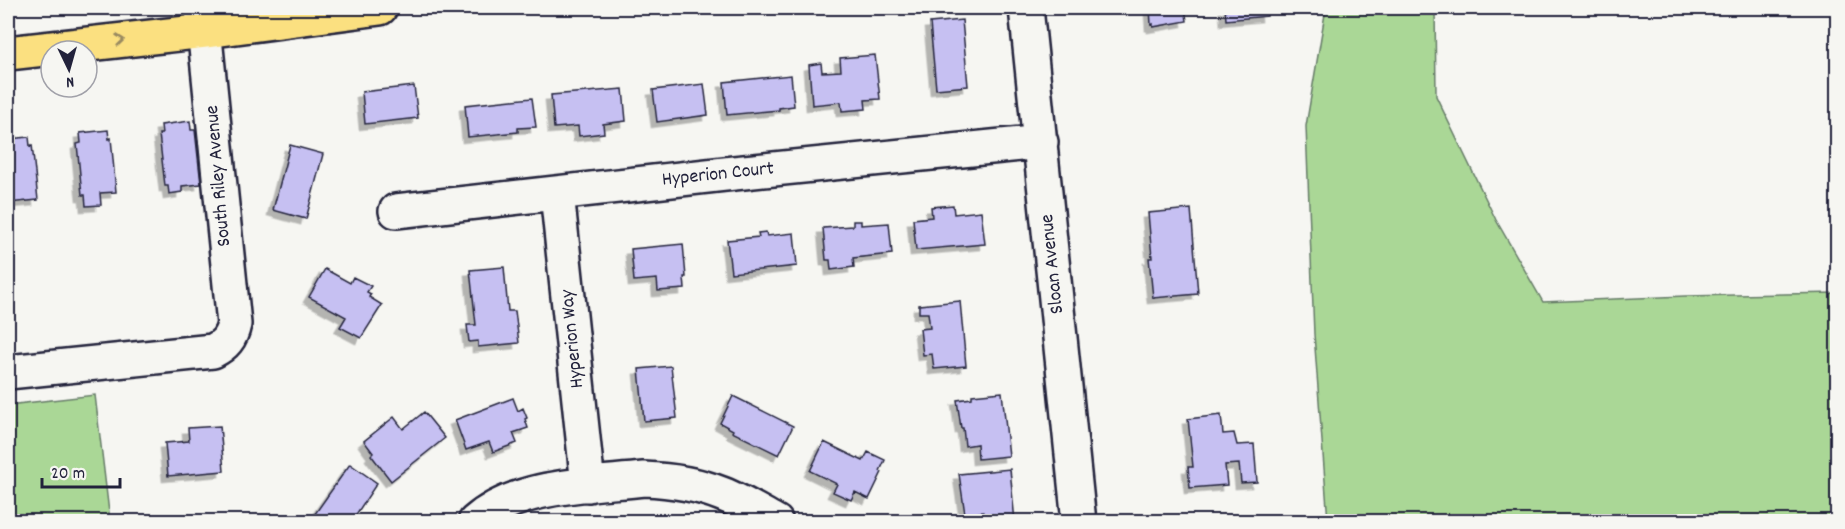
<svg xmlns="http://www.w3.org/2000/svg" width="1845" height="529" viewBox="0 0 1845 529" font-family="Dekko,sans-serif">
<defs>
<filter id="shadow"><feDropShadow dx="-5.5" dy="5.5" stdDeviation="0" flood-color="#0004"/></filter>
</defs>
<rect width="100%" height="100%" fill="#f6f6f2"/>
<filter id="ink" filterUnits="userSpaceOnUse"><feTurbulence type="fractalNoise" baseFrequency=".0167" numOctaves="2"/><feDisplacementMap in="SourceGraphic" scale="12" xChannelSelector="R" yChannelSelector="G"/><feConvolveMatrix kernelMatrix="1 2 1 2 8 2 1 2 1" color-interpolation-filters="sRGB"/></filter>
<g filter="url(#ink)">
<path fill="#aad796" stroke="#667c68" stroke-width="1.5" d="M1326,8H1435L1436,96L1496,220L1543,302L1685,296L1837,293V521H1328L1314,334L1306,126Z
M95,395L110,521H8V405Z"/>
<path fill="#c6c0f2" stroke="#22223b" stroke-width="1.5" filter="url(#shadow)" d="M1150,8H1185L1187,21L1153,27V24L1151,25Z
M1225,8H1266L1267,16L1226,20Z
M962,20L968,86L936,89L930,23Z
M875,55L880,99L865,100L866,109L842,111L841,102L812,105L809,65L821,63L822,72L841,71L840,58Z
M791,75L794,106L779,108V110L727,115L724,82Z
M704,84L708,115L657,122L653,90Z
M414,86L418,118L365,124L362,92Z
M623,89L626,121L603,124L604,133L579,136L578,126L554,128L551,95Z
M532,98L536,127L518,128V132L468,137L465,105Z
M190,121L191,130H195L201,184L182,186V192L169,194L168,186H165L159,134H162L161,125Z
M108,130L109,139L111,138L116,192L100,193L101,205L86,206L85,195H82L77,144L81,143L80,133Z
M29,137L30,146L32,145L38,200L8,203V139Z
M290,145L323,154L306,219L273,210Z
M953,205L954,214L981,211L985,244L916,250L913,219L932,217L931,207Z
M1191,209L1198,294L1153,298L1149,258H1152L1148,213Z
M853,221H861V225L889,223L892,254L853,258L854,267L831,270L830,260H826L823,228L853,226Z
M766,232L767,236L794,233L797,266L731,273L727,240L759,237L758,233Z
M683,244L686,277H684L685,289L658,291L657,279L634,281L631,249Z
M504,267L508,311H515L519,343L478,347V341L469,342L467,325H476L470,270Z
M325,269L350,283L353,277L371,286L367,292L371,294L369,297L382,305L361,338L340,327L346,317L309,297Z
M960,301L966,366L934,369L932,354L923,355L920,329L930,328L928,313H919V305Z
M671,366L677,418L644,421L639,369Z
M1002,392L1009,456L978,459L977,444L965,446L963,428H961L957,400L972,398V395Z
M733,396L793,426L779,455L732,432L733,430L720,423Z
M513,398L518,411L523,408L527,418L525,419L528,428L513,433L517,443L493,452L489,442L466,450L455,420Z
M424,412L445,438L391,481L371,455L373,453L364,441L394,417L403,429Z
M1221,415L1223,434L1234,433L1237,445L1254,444L1257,482L1241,483L1239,464L1225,465L1227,485L1190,488L1188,467H1193L1188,419Z
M220,426L224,471L168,476L165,443L189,441L188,428Z
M824,442L863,461L868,452L885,460L880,471L882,472L869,499L855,492L851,500L833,492L837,484L810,471Z
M350,464L377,483L351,522H317L312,518Z
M1010,469L1015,522H984L983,512L965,514L959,474Z"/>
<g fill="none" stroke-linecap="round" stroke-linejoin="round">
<g stroke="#22223b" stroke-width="38">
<path id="minor" d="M1026,8L1079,522
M557,193L588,485
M396,211L734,173L1041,142
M8,372L213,351C225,345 231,338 234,324L202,8
M475,522C518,484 590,485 644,479C671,480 697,484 722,494C740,501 758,512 776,522"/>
</g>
<g stroke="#22223b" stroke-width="38">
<path id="major" d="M8,53L205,31L380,8"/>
</g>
<use href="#minor" stroke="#f6f6f2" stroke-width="33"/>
<use href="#major" stroke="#fbe080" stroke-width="33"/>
</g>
<defs><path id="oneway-chevron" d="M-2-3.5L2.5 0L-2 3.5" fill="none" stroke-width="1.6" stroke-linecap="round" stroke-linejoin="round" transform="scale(1.5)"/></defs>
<use stroke="#998a61" href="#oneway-chevron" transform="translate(120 40) rotate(-6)"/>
</g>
<g text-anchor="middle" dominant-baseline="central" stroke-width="6" stroke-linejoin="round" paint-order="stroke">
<g font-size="20" fill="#22223b" stroke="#f6f6f2">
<text transform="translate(718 175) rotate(-6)">Hyperion Court</text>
<text transform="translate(219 176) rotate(-95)">South Riley Avenue</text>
<text transform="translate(1053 264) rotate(-96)">Sloan Avenue</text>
<text transform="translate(573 339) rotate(-96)">Hyperion Way</text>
</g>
</g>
<rect width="1845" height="529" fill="none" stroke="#f6f6f2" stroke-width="30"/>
<rect x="15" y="15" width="1815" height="499" fill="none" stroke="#22223b" stroke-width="2" filter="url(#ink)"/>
<g transform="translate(69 69) rotate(175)"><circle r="28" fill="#f6f6f2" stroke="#a1a1a9" stroke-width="1.5"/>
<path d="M0-4.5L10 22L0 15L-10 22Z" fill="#22223b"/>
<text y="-9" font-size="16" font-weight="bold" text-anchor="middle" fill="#22223b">N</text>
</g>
<path d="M42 478v9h78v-9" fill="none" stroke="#22223b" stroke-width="3"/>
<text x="51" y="478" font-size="18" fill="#22223b" stroke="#f6f6f2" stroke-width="4.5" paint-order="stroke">20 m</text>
</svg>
